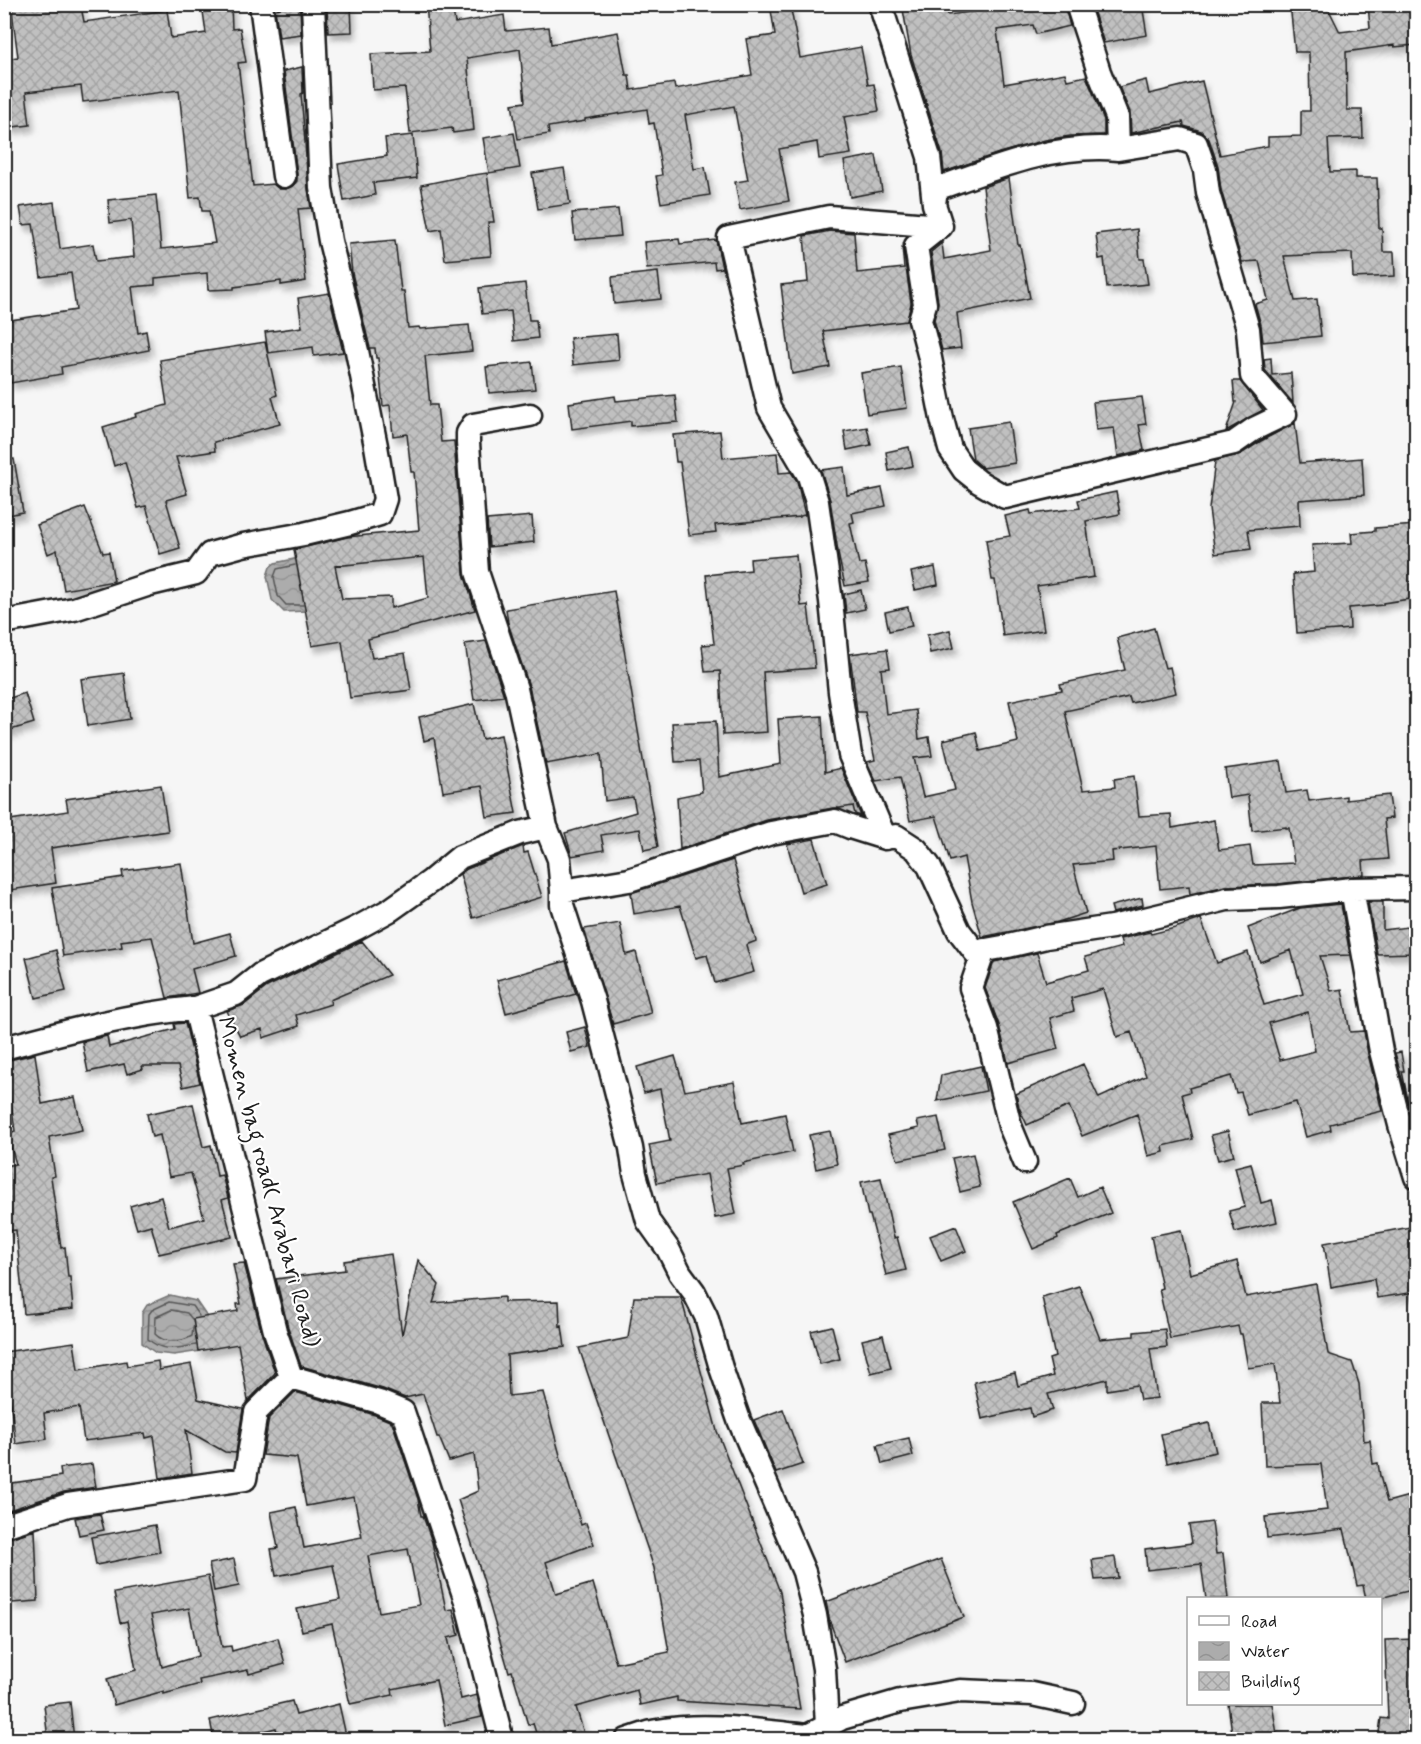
<svg xmlns="http://www.w3.org/2000/svg" width="1421" height="1744" viewBox="0 0 1421 1744" font-family="Mynerve,sans-serif">
<defs>
<pattern id="water-waves" width="16" height="10" patternUnits="userSpaceOnUse" patternTransform="scale(1.5)"><rect width="16" height="10" fill="#acacac"/><path d="M0 5q4-4 8 0t8 0" fill="none" stroke="#939393"/></pattern>
<pattern id="building-cross-hatch" width="8" height="8" patternUnits="userSpaceOnUse" patternTransform="scale(1.5)"><rect width="8" height="8" fill="#c0c0c0"/><path d="M0 0l8 8M0 8l8-8" fill="none" stroke="#a4a4a4"/></pattern>
<filter id="shadow"><feDropShadow dx="3.5" dy="6" stdDeviation="3" flood-color="#0004"/></filter>
</defs>
<rect width="100%" height="100%" fill="#f6f6f6"/>
<filter id="ink" filterUnits="userSpaceOnUse"><feTurbulence type="fractalNoise" baseFrequency=".0167" numOctaves="2"/><feDisplacementMap in="SourceGraphic" scale="12" xChannelSelector="R" yChannelSelector="G"/><feConvolveMatrix kernelMatrix="1 2 1 2 8 2 1 2 1" color-interpolation-filters="sRGB"/></filter>
<g filter="url(#ink)">
<path fill="url(#water-waves)" stroke="#727272" stroke-width="1.5" d="M299,558L307,611L284,612L272,600L267,576L270,567L275,563Z
M170,1295L196,1301L207,1317L200,1351L174,1355L156,1353L142,1343V1313L147,1305Z"/>
<g fill="none" stroke-linecap="round" stroke-linejoin="round">
<path stroke="#565656" stroke-width="1.5" d="M295,565L277,569L274,577L278,596L286,605H303
M192,1319L187,1313L171,1310L156,1317L155,1334C164,1344 182,1342 192,1336L193,1328
M196,1345C177,1348 163,1353 148,1339L149,1314L152,1310L169,1302L192,1306L199,1316"/>
</g>
<path fill="url(#building-cross-hatch)" stroke="#1c1c1c" stroke-width="1.5" fill-rule="evenodd" filter="url(#shadow)" d="M11,4H71V8L81,6L84,22L167,10L171,38L206,33L202,4H231L232,29L240,28L246,62L238,63L253,186L273,184L279,189H286L293,186L297,181V174L284,71L302,67L303,93L301,94L305,142L308,189L311,208L298,209L306,281L281,285V281L234,287V289L208,290L207,273L155,278V285L132,287L138,333L146,331L149,350L61,367L62,374L11,383L6,353H9L4,321L76,310L71,273L41,277L33,224L23,225L20,207L54,202L60,249L93,244L96,261L134,257L131,220L110,223L108,200L156,195L161,249L215,243L209,211H202L200,197L190,198L179,90L83,102L81,86L26,92L30,125L4,128V59L18,57Z
M327,4H351L352,32L328,33Z
M426,4H452L455,23L504,15L506,31L549,27L551,44L618,32L626,75H629L631,90L674,83L675,89L752,75L746,39L775,35L770,4H790L800,58L861,47L868,85L874,84L879,111L844,117L851,154L819,159L817,142L779,149L789,201L740,210L735,182L748,180L734,106L685,115L694,169L705,167L710,195L661,203L656,176L662,175L654,123L649,124L647,109L585,119V121L548,127L549,134L518,139L512,104L525,102L520,49L467,58L474,130L453,133L452,128L410,133L405,88L373,90L371,54L430,51Z
M902,4H945L948,15L992,9V4H1019L1020,11L1046,4H1064L1070,26L1036,34L1033,25L997,30L1004,84L1065,73L1067,80L1086,76L1104,120V135L1070,136L1045,140L999,153L944,172L942,153L911,55Z
M1091,4H1142L1147,35L1104,43Z
M1290,4H1326L1340,32L1370,28L1368,4H1416V45L1394,47V45L1346,52L1347,110H1362L1363,138L1328,139L1330,172L1356,171V178H1377L1379,228H1382L1383,252H1394L1395,276L1353,278L1352,253L1284,256L1295,301L1317,299L1321,336L1263,342L1261,325L1255,304L1268,300L1259,261L1242,262L1221,190L1218,166L1209,139L1201,131L1184,126L1183,122L1131,133L1130,112L1119,87L1146,80L1149,94L1202,81L1220,155L1268,146V137L1301,136V111H1310L1309,52H1295Z
M300,5L301,34L279,37L275,9Z
M514,133L520,168L489,173L483,138Z
M413,135L417,178L373,183L375,195L344,201L338,164L387,156L385,138Z
M876,155L882,191L850,197L844,161Z
M564,168L570,204L538,209L532,173Z
M487,173L494,222H488L491,256L445,260L441,229L430,231L421,185L460,177Z
M1009,178L1018,245H1020L1030,298L957,313L961,348L942,350L934,320L938,302L931,252L942,243L944,259L991,250L983,187Z
M618,209L621,236L575,240L572,213Z
M1137,229L1140,259H1144L1148,284L1107,288L1104,258L1099,259L1096,234Z
M830,231L854,233L857,273L904,268L902,247H903L911,303L907,321L823,331L830,367L792,374L781,285L808,282L804,236Z
M679,239L680,244L716,240L722,268L715,269L714,262L647,269L644,242Z
M395,240L401,291H404L408,328L419,327L420,329L469,325L472,351L425,356L430,405H437L441,442L454,441L464,573L475,610L368,639L372,658L405,653L411,690L350,698L342,641L312,646L294,550L347,537L419,530L414,472H411L407,434L393,436L390,405L383,406L378,358H376L375,348H370L352,273L349,244ZM424,557L428,598L391,608V597L342,599L335,566Z
M658,272L661,299L614,304L612,277Z
M525,283L529,320H536L538,338L514,341L511,311L482,314L479,288Z
M329,293L343,352L314,356L313,347L268,353L265,332L302,327L298,298Z
M617,334L619,360L573,365L570,338Z
M265,342L277,395L272,397L280,424L214,442L215,451L176,457L187,494L166,500L180,548L160,554L146,506L138,508L125,462L114,466L103,427L136,417L135,414L167,405L160,360L195,354V353Z
M1271,358L1272,375L1291,373L1293,403L1265,370L1264,359Z
M532,362L535,389L489,393L486,367Z
M901,367L907,408L867,414L861,373Z
M1233,381H1240L1263,410L1226,431L1236,402H1235Z
M675,395L678,422L631,426V421L572,429L569,403L615,396L616,401Z
M1142,397L1146,424L1139,425L1144,450L1118,456L1114,428L1096,430L1093,402Z
M1009,422L1015,463L983,468L973,459L968,428Z
M1295,423L1300,463L1362,458L1364,495L1299,500L1300,526L1248,530L1251,549L1215,554L1209,509L1215,461L1241,454L1261,441Z
M867,427L871,445L847,450L844,431Z
M720,431L723,458L777,453L779,473L791,472L797,481L805,515L800,516V517L715,525L716,532L689,535L680,462H676L673,435Z
M909,447L913,466L889,471L886,452Z
M4,459H14L23,512L4,516Z
M844,467L847,495L882,488L886,506L852,513L854,522L850,523L859,564L865,563L869,582L845,586L839,558L830,500L821,470Z
M1116,492L1120,514L1086,521L1094,577L1037,586L1044,630L1003,636L995,580H992L986,540L1010,536L1005,516L1030,510L1031,514L1080,508L1078,500Z
M85,507L103,553L109,552L114,581L64,590L57,550L48,554L37,525Z
M532,516L534,542L489,547L487,520Z
M1416,525V598L1383,603V605L1349,608L1350,629L1297,633L1293,574L1314,572L1312,545L1352,543L1351,533L1375,531V528Z
M796,555L801,606L808,605L815,668L763,672L767,732L723,735L720,671L705,672L702,645L714,644L706,575L751,570L750,559Z
M935,567L938,585L915,590L911,572Z
M861,590L865,609L846,613L844,594Z
M614,591L658,847L644,850L640,829L601,835L604,850L572,856L565,833L636,812L633,797L605,801L601,754L546,764L529,686L508,623L506,609Z
M908,607L912,626L889,631L885,612Z
M1154,628L1165,668L1170,667L1176,693L1131,703L1129,697L1065,711L1083,790L1115,787L1114,779L1134,776L1139,816L1171,814L1172,828L1214,820L1219,850L1250,846L1253,865L1294,863L1289,828H1286V827L1252,831L1248,795L1229,798L1225,769L1281,761L1286,793L1307,790L1309,801L1346,796V800L1389,795L1392,818L1384,819L1388,859L1363,861L1364,875L1278,884L1226,886L1190,894L1189,886L1160,889L1156,846L1112,851L1113,861L1073,865L1086,913L1058,922L982,937L972,902L964,857L950,861L936,816L910,821L900,777L876,781L867,762L875,760L865,712H857L850,654L887,649L890,668L881,669L886,714L916,710L919,739L929,737L932,756L914,758L923,797L955,790L943,740L976,732L980,751L1018,742L1009,701L1062,690L1060,684L1125,670L1117,638Z
M950,630L954,648L930,653L927,635Z
M486,641L504,696L474,700L465,644Z
M124,673L130,719L88,726L81,679Z
M25,693L34,723L4,732V700Z
M474,704L482,739L501,735L516,813L487,817L482,786L443,792L434,738L424,741L419,717Z
M822,716L825,772L841,768L861,816L855,814L853,806L840,808H833L767,820L680,849L677,797L702,792L699,761L675,762L672,723L716,721L719,777L781,764L778,719Z
M161,785L168,831L51,848L56,883L4,891V821L68,811L66,799Z
M814,839L827,884L801,892L787,844Z
M523,846L524,853L528,852L542,897L473,918L460,874L467,869Z
M733,860L756,941L746,945L754,972L715,983L707,955L696,958L680,906L634,914L631,893Z
M181,863L193,943L230,933L236,956L192,969L198,993L167,998L152,937L121,941L122,947L63,956L52,888L123,877L122,871Z
M1142,898L1143,905L1113,913L1111,906Z
M1368,902H1383V930L1416,926V953L1377,954Z
M1341,904L1350,955L1320,956L1331,991L1342,989L1350,1032L1364,1031L1368,1054L1382,1111L1330,1124L1331,1130L1306,1137L1296,1102L1248,1115L1241,1092L1236,1093L1231,1076L1189,1088L1190,1092L1182,1094L1193,1139L1163,1146L1164,1152L1148,1156L1137,1114L1082,1136L1069,1106L1027,1125L1019,1107L1016,1094L1083,1064L1099,1098L1146,1076L1131,1032L1117,1037L1103,989L1071,998L1074,1011L1050,1018L1058,1049L1008,1063L999,1025L985,988L994,962L1037,953L1046,982L1089,970L1085,957L1122,947L1120,939L1150,932L1151,934L1175,928L1201,919L1217,963L1248,952L1264,1005L1303,994L1291,950L1260,962L1248,928L1300,908ZM1308,1012L1315,1051L1280,1060L1269,1023Z
M620,923L626,955L636,952L651,1013L613,1024L584,929Z
M362,941L389,975L330,1000L331,1004L296,1015L299,1026L263,1038L262,1029L240,1036L227,1011L244,1005L267,987Z
M56,950L66,991L36,998L26,958Z
M566,961L576,994L506,1013L497,980Z
M185,1023L200,1083L183,1087L178,1066H142L143,1069L127,1074L124,1064L88,1072L82,1042L107,1036L109,1047L175,1029L174,1024Z
M585,1027L590,1047L571,1052L566,1032Z
M1401,1052L1404,1071H1402L1409,1105L1415,1104L1416,1123H1414L1413,1121L1395,1053Z
M35,1054L42,1104L75,1097L82,1130L49,1137L55,1176L51,1177L61,1248L65,1247L68,1277H70L73,1309L24,1314L16,1230L4,1231V1166L16,1164L7,1134L15,1131L5,1061Z
M675,1056L685,1091L734,1082L742,1123L785,1114L793,1152L743,1163L744,1165L727,1168L736,1214L715,1218L707,1174L657,1183L649,1145L670,1141L660,1089L644,1093L637,1067Z
M981,1066L986,1091L937,1101L941,1075Z
M193,1104L203,1147L211,1145L217,1176L222,1175L228,1198L222,1200L232,1237L159,1254L151,1225L137,1229L130,1206L161,1197L169,1227L204,1218L191,1173L169,1177L160,1135L152,1137L147,1114Z
M938,1117L945,1150L898,1160L888,1135L919,1128L917,1121Z
M830,1131L837,1164L816,1169L809,1135Z
M1228,1131L1234,1156L1218,1160L1211,1135Z
M973,1154L980,1187L960,1192L952,1158Z
M1251,1163L1261,1203L1272,1200L1277,1222L1235,1232L1229,1211L1245,1207L1235,1167Z
M881,1178L894,1238L897,1237L906,1270L886,1275L870,1215H868L861,1182Z
M1070,1178L1078,1197L1100,1187L1111,1213L1057,1235L1058,1238L1033,1249L1013,1202Z
M956,1226L966,1251L941,1261L930,1236Z
M1416,1226V1292L1377,1298L1374,1279L1331,1287L1324,1243Z
M1181,1230L1190,1274L1237,1261L1246,1297L1316,1284L1328,1354L1352,1362L1359,1384L1364,1441L1370,1440L1373,1464L1378,1463L1380,1476L1387,1502L1416,1494V1589L1376,1599H1366L1363,1585L1357,1586L1344,1529L1267,1538L1265,1517L1327,1510L1321,1464L1265,1466L1262,1403H1280L1275,1364L1248,1368L1242,1334H1240L1238,1326L1170,1339L1159,1289L1162,1288L1151,1236Z
M391,1254L402,1335L418,1260L439,1285L433,1303L504,1297V1302L559,1301L560,1327L562,1326L565,1347L507,1355L509,1396L543,1392L561,1459L581,1525L586,1523L594,1544L546,1562L556,1594L593,1583L616,1663L669,1652L654,1568L579,1348L628,1338L634,1297H681L717,1431L780,1592L800,1709L677,1701V1697L640,1705L637,1690L576,1707L586,1740H538L533,1723L528,1725L512,1671L509,1672L484,1586L485,1585L458,1500L478,1491L474,1454L449,1461L439,1437H437L423,1394L405,1398L383,1389L301,1366L288,1327L276,1279L345,1270L344,1261Z
M244,1263L262,1334L275,1373L248,1401L238,1344L198,1351L193,1319L238,1311L237,1304H241L233,1264Z
M1079,1286L1100,1339L1134,1336V1332L1165,1329L1167,1347L1150,1349L1157,1398L1140,1400L1137,1385L1107,1390V1379L1048,1394L1053,1410L1032,1417L1030,1408L982,1419L974,1382L1015,1373L1018,1386L1053,1376L1049,1359L1055,1357L1042,1297Z
M832,1326L840,1359L820,1364L811,1331Z
M883,1335L891,1368L871,1373L862,1340Z
M74,1342L78,1370L126,1361L127,1366L158,1361L159,1370L191,1364L198,1399L243,1409L236,1453L225,1452L186,1430L192,1473L160,1478L154,1436L146,1438L145,1433L84,1441L79,1407L44,1413L47,1439L16,1444L10,1399L4,1400V1352Z
M295,1392L375,1415L392,1422L418,1499L421,1516H423L432,1542L446,1610L453,1609L459,1635L448,1638L461,1699L477,1695L482,1717L445,1725L436,1680L392,1689L393,1695L350,1704L332,1624L302,1631L297,1609L340,1600L333,1565L276,1576L271,1549L278,1548L271,1512L296,1507L304,1548L362,1537L354,1497L306,1506L297,1458L263,1455L269,1418ZM408,1549L419,1605L379,1612L368,1556Z
M783,1409L803,1464L776,1473L754,1420Z
M1209,1423L1216,1452L1167,1463L1161,1434Z
M909,1438L913,1456L882,1464L877,1445Z
M92,1464L96,1487L64,1492L9,1510L5,1484L61,1476L60,1468Z
M100,1514L104,1530L79,1535L75,1518Z
M1212,1522L1216,1554L1223,1553L1228,1599H1206L1201,1564L1147,1570L1145,1549L1192,1543L1189,1525Z
M155,1525L160,1552L96,1565L91,1537Z
M35,1530L38,1601L12,1603L10,1538Z
M1115,1557L1118,1578L1095,1580L1092,1560Z
M234,1559L239,1586L214,1591L209,1564Z
M941,1559L964,1617L845,1662L830,1622L826,1602Z
M208,1576L222,1647L231,1646L232,1651L278,1638L285,1664L249,1674L248,1670L199,1680L200,1684L164,1694V1691L114,1705L107,1679L136,1670L127,1621L120,1623L114,1593ZM189,1608L198,1656L162,1667L151,1615Z
M1416,1639V1740H1378L1381,1718L1388,1719L1385,1640Z
M292,1701L296,1715L339,1704L347,1740H279L276,1728L226,1740H214L210,1720Z
M70,1702L74,1740H48L44,1705Z
M1228,1704H1272L1278,1740H1233Z"/>
<g fill="none" stroke-linecap="round" stroke-linejoin="round">
<g stroke="#1c1c1c" stroke-width="27">
<path id="minor" d="M261,4L284,176
M880,4L929,157L934,204L941,226L829,217L729,238L769,408L809,476L817,502L831,601L840,692L850,755L885,838
M934,204L936,189C995,168 1055,143 1118,149L1117,117L1099,72L1077,4
M941,226L916,246L925,304L920,320L930,358L942,419L950,449L964,470L979,482L1005,497L1234,443L1254,429L1285,414L1252,376L1248,329L1208,193L1205,170L1196,144L1180,139L1118,149
M530,415L473,425L468,433V443L477,572L516,689L546,827
M4,622L74,609L150,584L196,573L210,554L243,545L304,534L350,523L380,514L385,499L376,446L357,351L330,241L321,188L313,4
M1352,889L1381,1051L1400,1125L1416,1177
M562,891V905L593,1001L631,1148L635,1174L648,1221L668,1249L680,1273L694,1292L706,1316L721,1368L739,1420L804,1572L815,1615L824,1669L827,1726L807,1736
M984,950L971,988L986,1028L1010,1126L1025,1162
M4,1048C67,1031 131,1014 195,1008
M4,1526L68,1505L245,1479L256,1412L291,1377
M827,1726L842,1718L900,1701L960,1691L1032,1694L1073,1703
M502,1740L467,1604L403,1412L379,1402L291,1377L275,1331L195,1008L236,994L260,975L357,928L390,910L431,881L460,857L520,833L546,827L559,859L562,891L629,880L771,833L835,821L850,827L885,838L896,836L916,849L929,866L959,931L975,952L1008,946L1046,937L1112,927L1227,899L1279,897L1352,889L1416,888
M627,1740C637,1737 648,1732 658,1731C707,1722 759,1731 807,1736L808,1740"/>
</g>
<use href="#minor" stroke="#fff" stroke-width="22"/>
</g>
</g>
<g text-anchor="middle" dominant-baseline="central" stroke-width="4.5" stroke-linejoin="round" paint-order="stroke">
<g font-size="24" fill="#1c1c1c" stroke="#fff">
<text transform="translate(268 1182) rotate(75)">Momen bag road( Arabari Road)</text>
</g>
</g>
<rect width="1421" height="1744" fill="none" stroke="#fff" stroke-width="24"/>
<rect x="12" y="12" width="1397" height="1720" fill="none" stroke="#1c1c1c" stroke-width="2" filter="url(#ink)"/>
<rect x="1187" y="1597" width="195" height="108" fill="#ffffff" stroke="#a4a4a4" stroke-width="1.5"/>
<rect x="1199" y="1616" width="30" height="9" fill="#ffffff" stroke="#a4a4a4" stroke-width="1.5"/>
<text x="1241" y="1627" font-size="18" fill="#1c1c1c">Road</text>
<rect x="1199" y="1642" width="30" height="18" fill="url(#water-waves)" stroke="#a4a4a4" stroke-width="1.5"/>
<text x="1241" y="1657" font-size="18" fill="#1c1c1c">Water</text>
<rect x="1199" y="1672" width="30" height="18" fill="url(#building-cross-hatch)" stroke="#a4a4a4" stroke-width="1.5"/>
<text x="1241" y="1687" font-size="18" fill="#1c1c1c">Building</text>
</svg>
